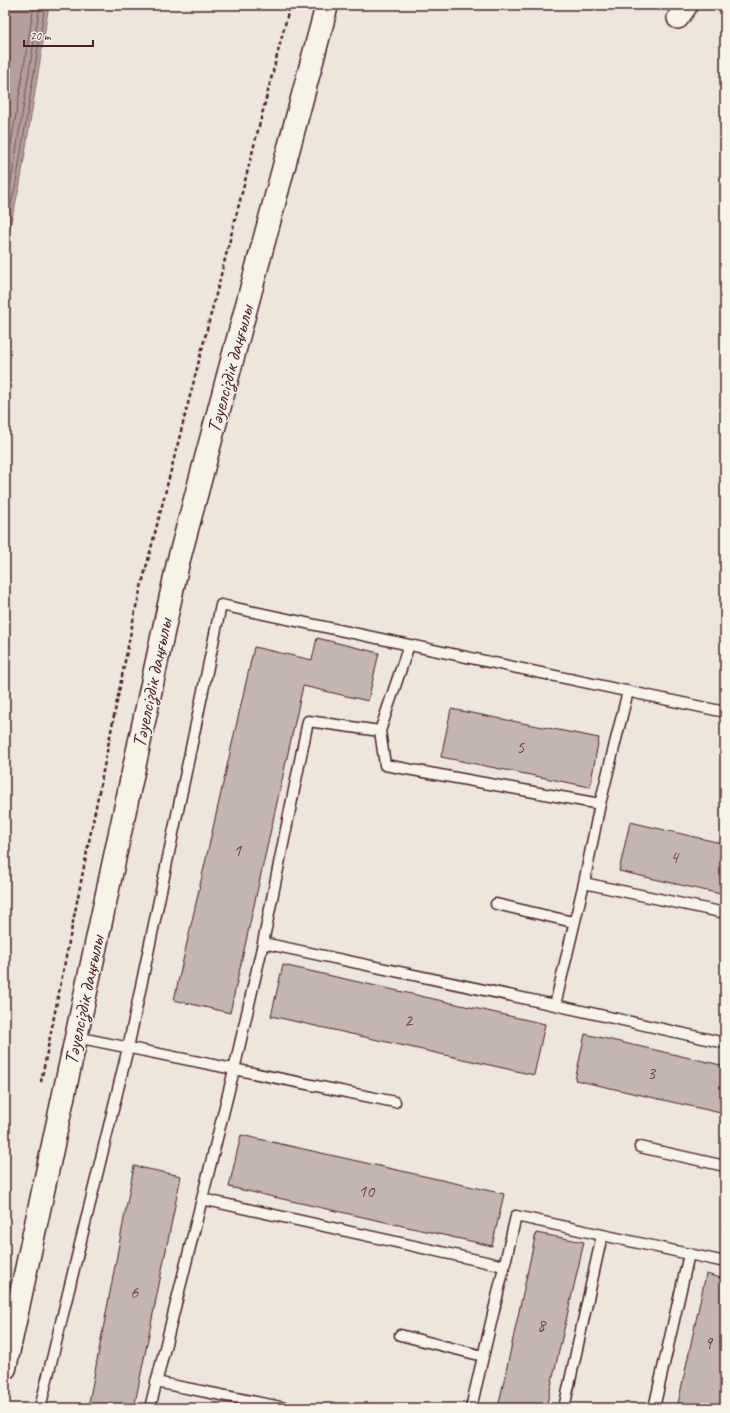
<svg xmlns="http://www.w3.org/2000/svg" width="730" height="1413" viewBox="0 0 730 1413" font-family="Caveat,sans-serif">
<rect width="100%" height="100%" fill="#ece6dd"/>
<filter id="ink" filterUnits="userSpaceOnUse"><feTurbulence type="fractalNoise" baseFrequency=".025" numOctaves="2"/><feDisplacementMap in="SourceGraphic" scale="8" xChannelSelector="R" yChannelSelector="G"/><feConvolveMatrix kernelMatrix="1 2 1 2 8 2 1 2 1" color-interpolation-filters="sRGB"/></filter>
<g filter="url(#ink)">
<path fill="#b39f9d" stroke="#896c6f" d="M5,5H49L20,184L5,247Z"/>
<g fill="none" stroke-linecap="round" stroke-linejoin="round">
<path stroke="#745259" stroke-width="1" d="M5,181L34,5
M5,207L11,182L40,5
M5,230L16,183L45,5"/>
</g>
<path fill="#c4b5b0" stroke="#4a1f2b" d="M317,638L379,653L368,701L303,686L230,1013L174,1000L254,647L312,660Z
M451,709L599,738L590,787L441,757Z
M630,822L725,844V895L619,871Z
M283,965L545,1024L534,1075L271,1016Z
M585,1034L725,1066V1114L575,1080Z
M241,1135L504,1194L492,1246L229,1187Z
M134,1166L181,1176L134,1408H88Z
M536,1233L584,1242L546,1408H498Z
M706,1274L725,1279V1408H677Z"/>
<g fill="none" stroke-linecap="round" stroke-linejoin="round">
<g stroke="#4a1f2b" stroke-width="13">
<path id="lane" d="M380,731L385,765L600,804L628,691
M584,883L725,913
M496,904L573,922
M263,943L555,1005L584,883L600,804
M555,1005L725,1043
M76,1037L395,1102
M640,1147L725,1166
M202,1199L504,1266
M400,1335L483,1356
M156,1382L286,1408
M40,1408L128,1048L221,605L725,712
M150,1408L234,1070L263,943L308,721L380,731L409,645
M471,1408L516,1216L725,1262
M564,1408L602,1235
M654,1408L689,1254"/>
</g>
<g stroke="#4a1f2b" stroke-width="24">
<path id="street" d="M678,18L687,5"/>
</g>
<g stroke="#4a1f2b" stroke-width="25">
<path id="secondary" d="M5,1368L178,563L327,5"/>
</g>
<path stroke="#4a1f2b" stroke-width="2.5" stroke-dasharray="4 3" stroke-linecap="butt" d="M41,1082L135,611L290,5"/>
<use href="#lane" stroke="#f7f3e8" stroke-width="10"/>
<use href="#street" stroke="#f7f3e8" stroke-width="21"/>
<use href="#secondary" stroke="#f7f3e8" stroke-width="22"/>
</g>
</g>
<g text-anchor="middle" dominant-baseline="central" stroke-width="3" stroke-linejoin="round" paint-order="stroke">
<g font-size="18" fill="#68444c">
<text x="520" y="747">5</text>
<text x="237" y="850">1</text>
<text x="674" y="857">4</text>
<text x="408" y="1020">2</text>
<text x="651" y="1073">3</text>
<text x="366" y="1191">10</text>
<text x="134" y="1292">6</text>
<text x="541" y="1325">8</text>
<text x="708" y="1343">9</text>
</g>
<g font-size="20" fill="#4a1f2b" stroke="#f7f3e8">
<text transform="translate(230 369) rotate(-75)">Тәуелсіздік даңғылы</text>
<text transform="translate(152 683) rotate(-78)">Тәуелсіздік даңғылы</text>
<text transform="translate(84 1000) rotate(-78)">Тәуелсіздік даңғылы</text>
</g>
</g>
<rect width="730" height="1413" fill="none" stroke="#f7f3e8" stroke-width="20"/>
<rect x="10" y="10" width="710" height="1393" fill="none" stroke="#4a1f2b" stroke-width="1.5" filter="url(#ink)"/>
<path d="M24 40v6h69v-6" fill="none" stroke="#4a1f2b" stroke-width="2"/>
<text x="30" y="40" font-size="12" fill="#4a1f2b" stroke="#f7f3e8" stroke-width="3" paint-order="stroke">20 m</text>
</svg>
